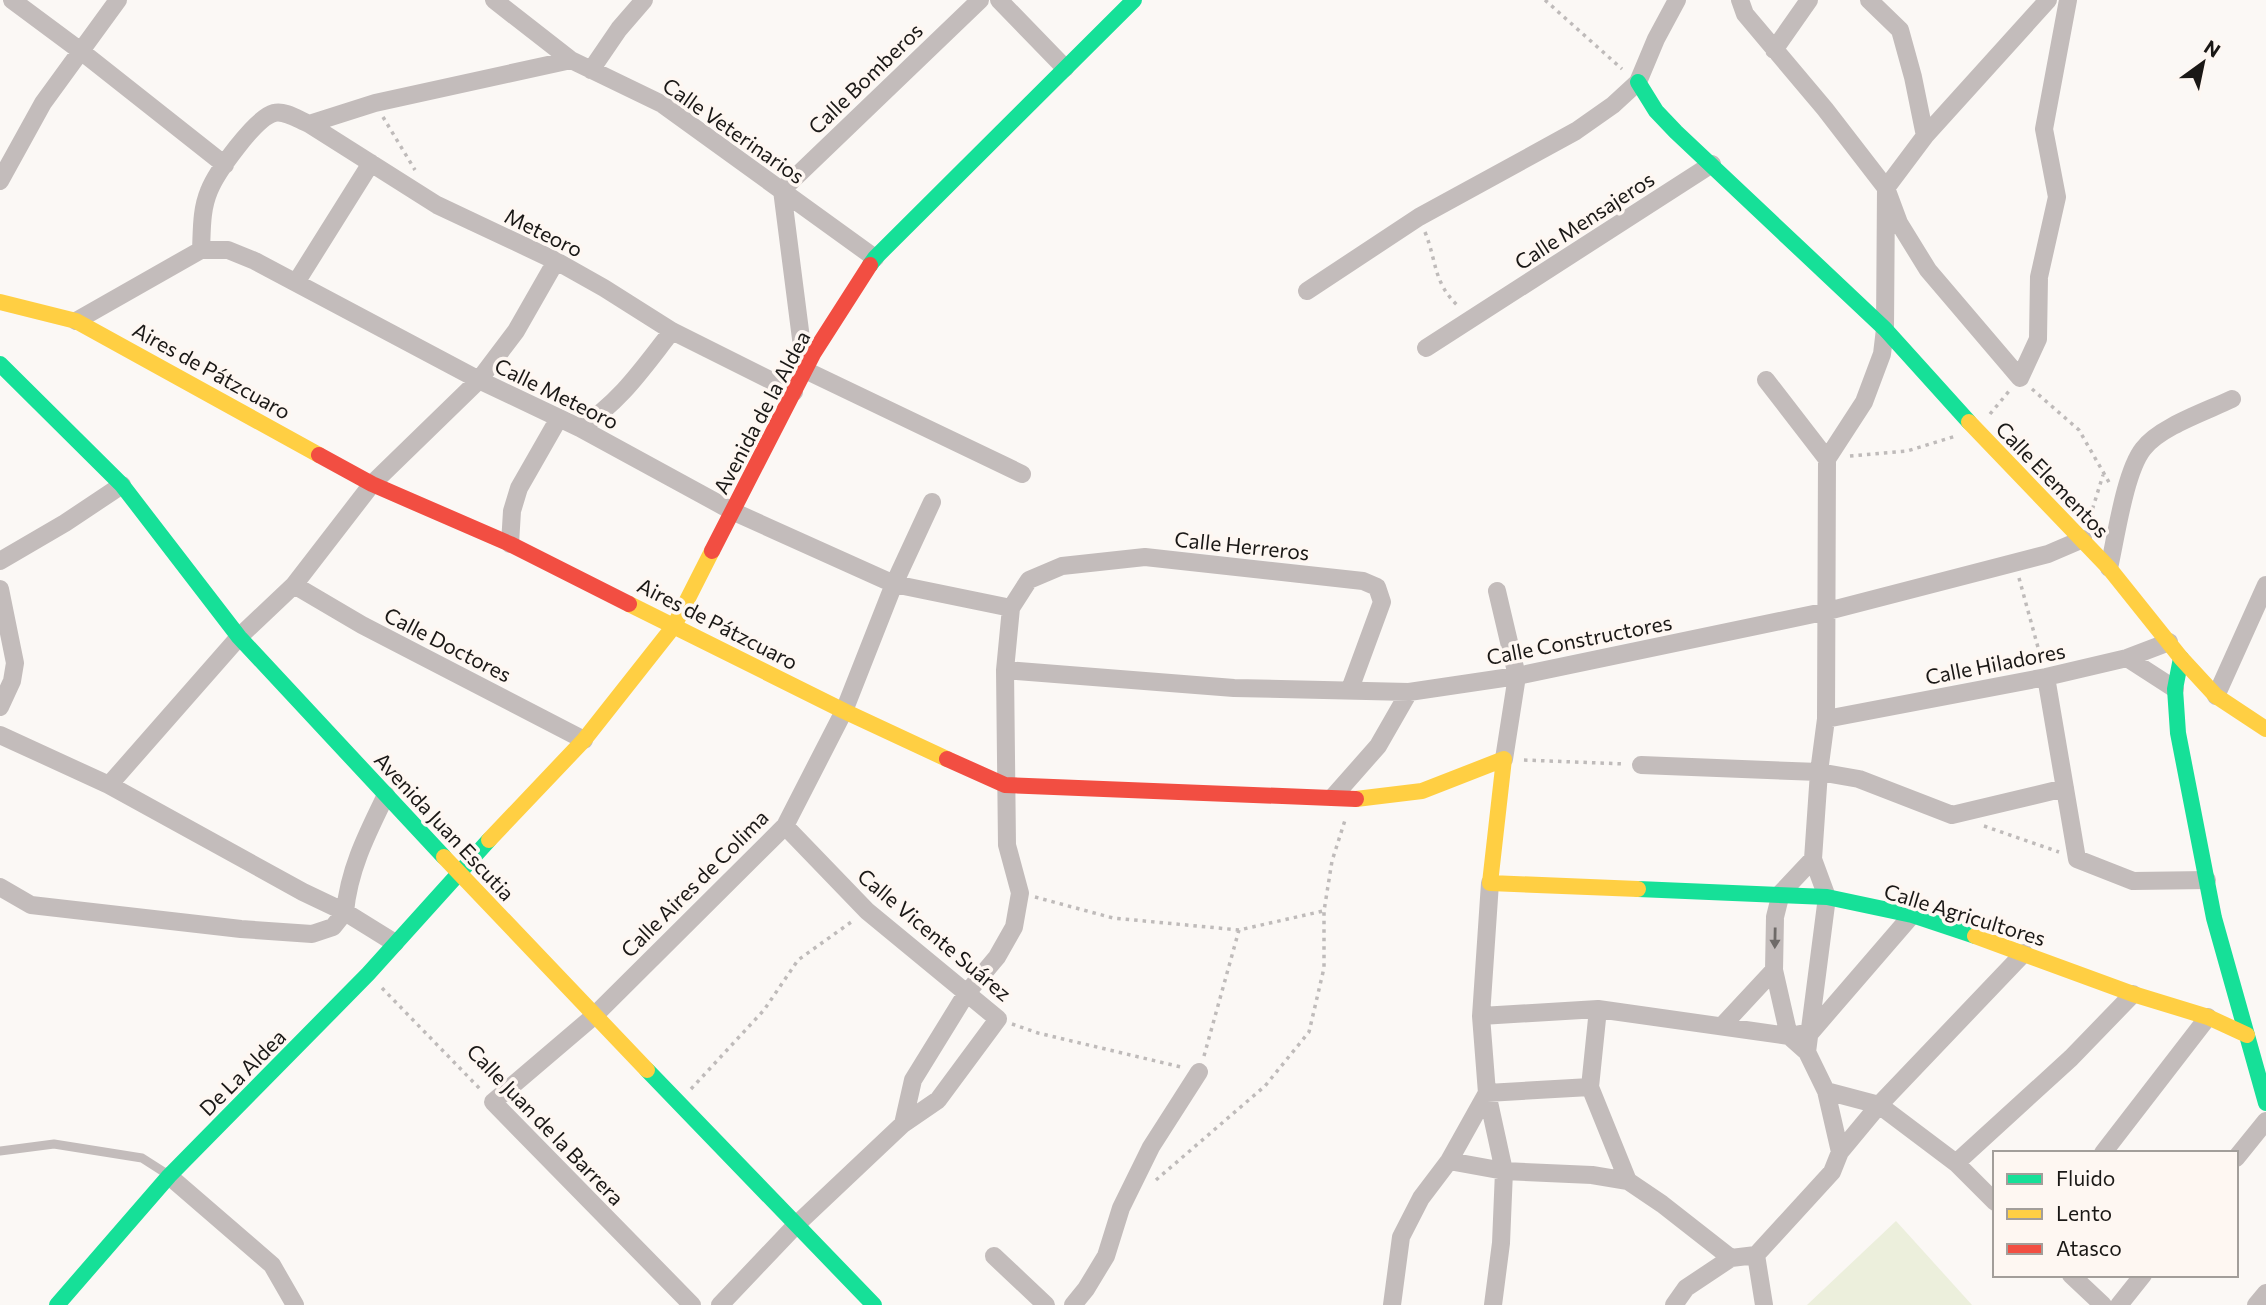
<svg xmlns="http://www.w3.org/2000/svg" width="2266" height="1305" viewBox="0 0 2266 1305" font-family="Commissioner,sans-serif">
<rect width="100%" height="100%" fill="#fbf8f5"/>
<path fill="#ecefdc" d="M1896,1221L1972,1305H1807Z"/>
<g fill="none" stroke-linecap="round" stroke-linejoin="round">
<path stroke="#bfbbba" stroke-width="3.5" stroke-dasharray="3.5 5" stroke-linecap="butt" d="M1545,0L1622,69
M383,117L415,170
M1425,232C1437,262 1433,282 1458,306
M2032,389L2079,430L2110,484
M1990,414L2010,390
M1850,456L1907,451L1956,436
M2090,517L2103,475
M2019,578L2042,662
M1524,760L1625,764
M1984,826L2059,852
M1035,897L1113,918L1239,930L1323,911
M382,988L481,1090
M1012,1024L1038,1033L1181,1067
M1204,1056L1239,930
M691,1089L764,1010L798,960L854,920
M1156,1180L1265,1086L1309,1032L1324,968V911L1332,861L1346,817"/>
<path stroke="#c3bcbb" stroke-width="9" d="M0,1151L54,1144L142,1158L167,1174"/>
<path stroke="#c3bcbb" stroke-width="18" d="M12,0L82,52L225,165
M494,0L571,60L662,104L875,258
M980,0L782,190L805,370L1022,474
M999,0L1065,68
M1740,0L1745,14L1825,109L1886,188L1899,223L1928,270L2020,378L2038,339L2039,277L2057,197L2044,129L2068,0
M1869,0L1900,30L1913,77L1925,136
M1774,50L1809,0
M591,70L619,29L644,0
M309,124L375,103L571,60
M0,181L43,103L118,0
M201,250H228L255,261L479,380L580,428L732,511L894,584L1011,608
M297,281L371,163
M1307,291L1419,217L1576,131L1613,105L1638,82L1656,39L1677,0
M76,321L201,250C202,230 201,210 209,191C216,173 255,118 274,113C285,110 299,120 309,124L437,205L556,261L604,288L672,331L794,392
M1426,348L1712,164
M1766,380L1827,459
M580,428C622,400 642,369 672,331
M510,544L512,511L519,488L559,418
M0,561L65,523L122,485
M2109,568C2116,537 2125,472 2143,449C2159,427 2207,411 2232,399
M294,585L362,625L584,740
M0,589L15,663L12,681L0,707
M1497,591L1517,676L1504,759
M2127,658L2175,689
M1005,670L1234,688L1409,692L1517,676L1828,611L2048,554L2083,539
M2046,677L2077,859L2133,881L2207,880
M2216,696L2266,585
M1826,719L2046,677L2127,658L2169,642
M0,735L109,785L303,892L345,912L395,943
M1641,765L1819,772L1859,779L1952,815L2065,788
M109,785L239,637L294,585L372,484L479,380L516,331L556,261
M1333,797L1378,746L1409,692
M1813,859L1781,893L1775,917L1774,970L1789,1036L1807,1052L1826,1091L1840,1152
M0,887L31,905L241,929L312,934L333,927L345,912
M345,912C349,869 367,834 386,795
M1598,1009L1590,1087L1628,1181
M1481,1016L1598,1009L1789,1036L1811,1032L1912,915
M1722,1026L1774,970
M1807,1052L1827,897L1813,859L1819,772L1826,719L1827,459L1864,402L1882,354L1885,329L1886,188L1925,136L2048,0
M1826,1091L1879,1105L1956,1163L1995,1202
M903,1124L913,1080L966,994L997,957L1014,927L1020,893L1007,845L1005,670L1011,608L1029,580L1062,566L1145,557L1363,581L1377,587L1382,602L1350,689
M2103,1153L2208,1017
M2236,1158L2266,1121
M1449,1161L1504,1171L1592,1175L1628,1181L1662,1204L1731,1258
M1956,1163L2071,1058L2133,994
M169,1176L272,1265L295,1305
M1756,1255L1764,1305
M994,1256L1046,1305
M2071,1275L2103,1305
M692,1305L493,1102L594,1016L785,826L844,711L894,584L932,502
M720,1305L796,1225L903,1124L938,1100L998,1019L867,911L785,826
M1073,1305L1086,1289L1106,1256L1121,1208L1151,1147L1199,1072
M1392,1305L1401,1237L1421,1198L1449,1161L1487,1093L1481,1016L1490,883
M1493,1305L1501,1243L1504,1171L1487,1093L1590,1087
M1674,1305L1686,1288L1731,1258L1756,1255L1832,1172L1840,1152L1879,1105L2024,953
M2119,1305L2143,1275
M2256,1305L2266,1293"/>
<path stroke="#16e098" stroke-width="16" d="M1638,82L1656,111L1676,132L1885,329L1969,422
M870,265L875,258L1134,0
M0,364L122,485L239,637L444,857
M2181,658L2175,689L2178,733L2214,918L2266,1103
M1638,889L1827,897L1912,915L1975,936
M647,1070L874,1305
M57,1305L169,1176L368,974L489,840"/>
<path stroke="#ffcf43" stroke-width="16" d="M0,302L76,321L319,455
M1969,422L2109,568L2181,658L2216,696L2266,729
M629,604L844,711L947,759
M1356,799L1422,791L1504,759L1490,883L1638,889
M489,840L584,740L674,626L712,551
M444,857L647,1070
M1975,936L2133,994L2208,1017L2247,1035"/>
<path stroke="#f24e42" stroke-width="16" d="M319,455L372,484L510,544L629,604
M712,551L813,354L870,265
M947,759L1005,785L1356,799"/>
</g>
<defs><path id="oneway-solid" d="M-6-.8H1V-3.2L6.5 0L1 3.2V.8H-6Z" transform="scale(1.75)"/></defs>
<use fill="#6e6a68" href="#oneway-solid" transform="translate(1775 938) rotate(91)"/>
<g text-anchor="middle" dominant-baseline="central" stroke-width="7" stroke-linejoin="round" paint-order="stroke">
<g font-size="21" fill="#1a1816" stroke="#fef7f2">
<text transform="translate(865 78) rotate(-44)">Calle Bomberos</text>
<text transform="translate(734 130) rotate(35)">Calle Veterinarios</text>
<text transform="translate(1584 220) rotate(-33)">Calle Mensajeros</text>
<text transform="translate(544 232) rotate(26)">Meteoro</text>
<text transform="translate(212 370) rotate(29)">Aires de Pátzcuaro</text>
<text transform="translate(557 393) rotate(26)">Calle Meteoro</text>
<text transform="translate(761 412) rotate(-62)">Avenida de la Aldea</text>
<text transform="translate(2053 479) rotate(46)">Calle Elementos</text>
<text transform="translate(1242 545) rotate(6)">Calle Herreros</text>
<text transform="translate(718 623) rotate(27)">Aires de Pátzcuaro</text>
<text transform="translate(1579 639) rotate(-11)">Calle Constructores</text>
<text transform="translate(448 644) rotate(27)">Calle Doctores</text>
<text transform="translate(1995 663) rotate(-11)">Calle Hiladores</text>
<text transform="translate(445 826) rotate(47)">Avenida Juan Escutia</text>
<text transform="translate(694 883) rotate(-45)">Calle Aires de Colima</text>
<text transform="translate(1965 914) rotate(17)">Calle Agricultores</text>
<text transform="translate(935 934) rotate(40)">Calle Vicente Suárez</text>
<text transform="translate(242 1072) rotate(-45)">De La Aldea</text>
<text transform="translate(546 1124) rotate(46)">Calle Juan de la Barrera</text>
</g>
</g>
<rect x="1993" y="1151" width="245" height="126" fill="#fef7f2" stroke="#a39e9a" stroke-width="2"/>
<rect x="2007" y="1174" width="35" height="10" fill="#16e098" stroke="#a39e9a" stroke-width="2"/>
<text x="2056" y="1186" font-size="21" fill="#1a1816">Fluido</text>
<rect x="2007" y="1209" width="35" height="10" fill="#ffcf43" stroke="#a39e9a" stroke-width="2"/>
<text x="2056" y="1221" font-size="21" fill="#1a1816">Lento</text>
<rect x="2007" y="1244" width="35" height="10" fill="#f24e42" stroke="#a39e9a" stroke-width="2"/>
<text x="2056" y="1256" font-size="21" fill="#1a1816">Atasco</text>
<g transform="translate(2203 63) rotate(33)" stroke="#fef7f2" stroke-width="5" paint-order="stroke">
<path d="M0-5L12 26L0 18L-12 26Z" fill="#1a1816"/>
<text y="-10" font-size="19" font-weight="bold" text-anchor="middle" fill="#1a1816">N</text>
</g>
</svg>
